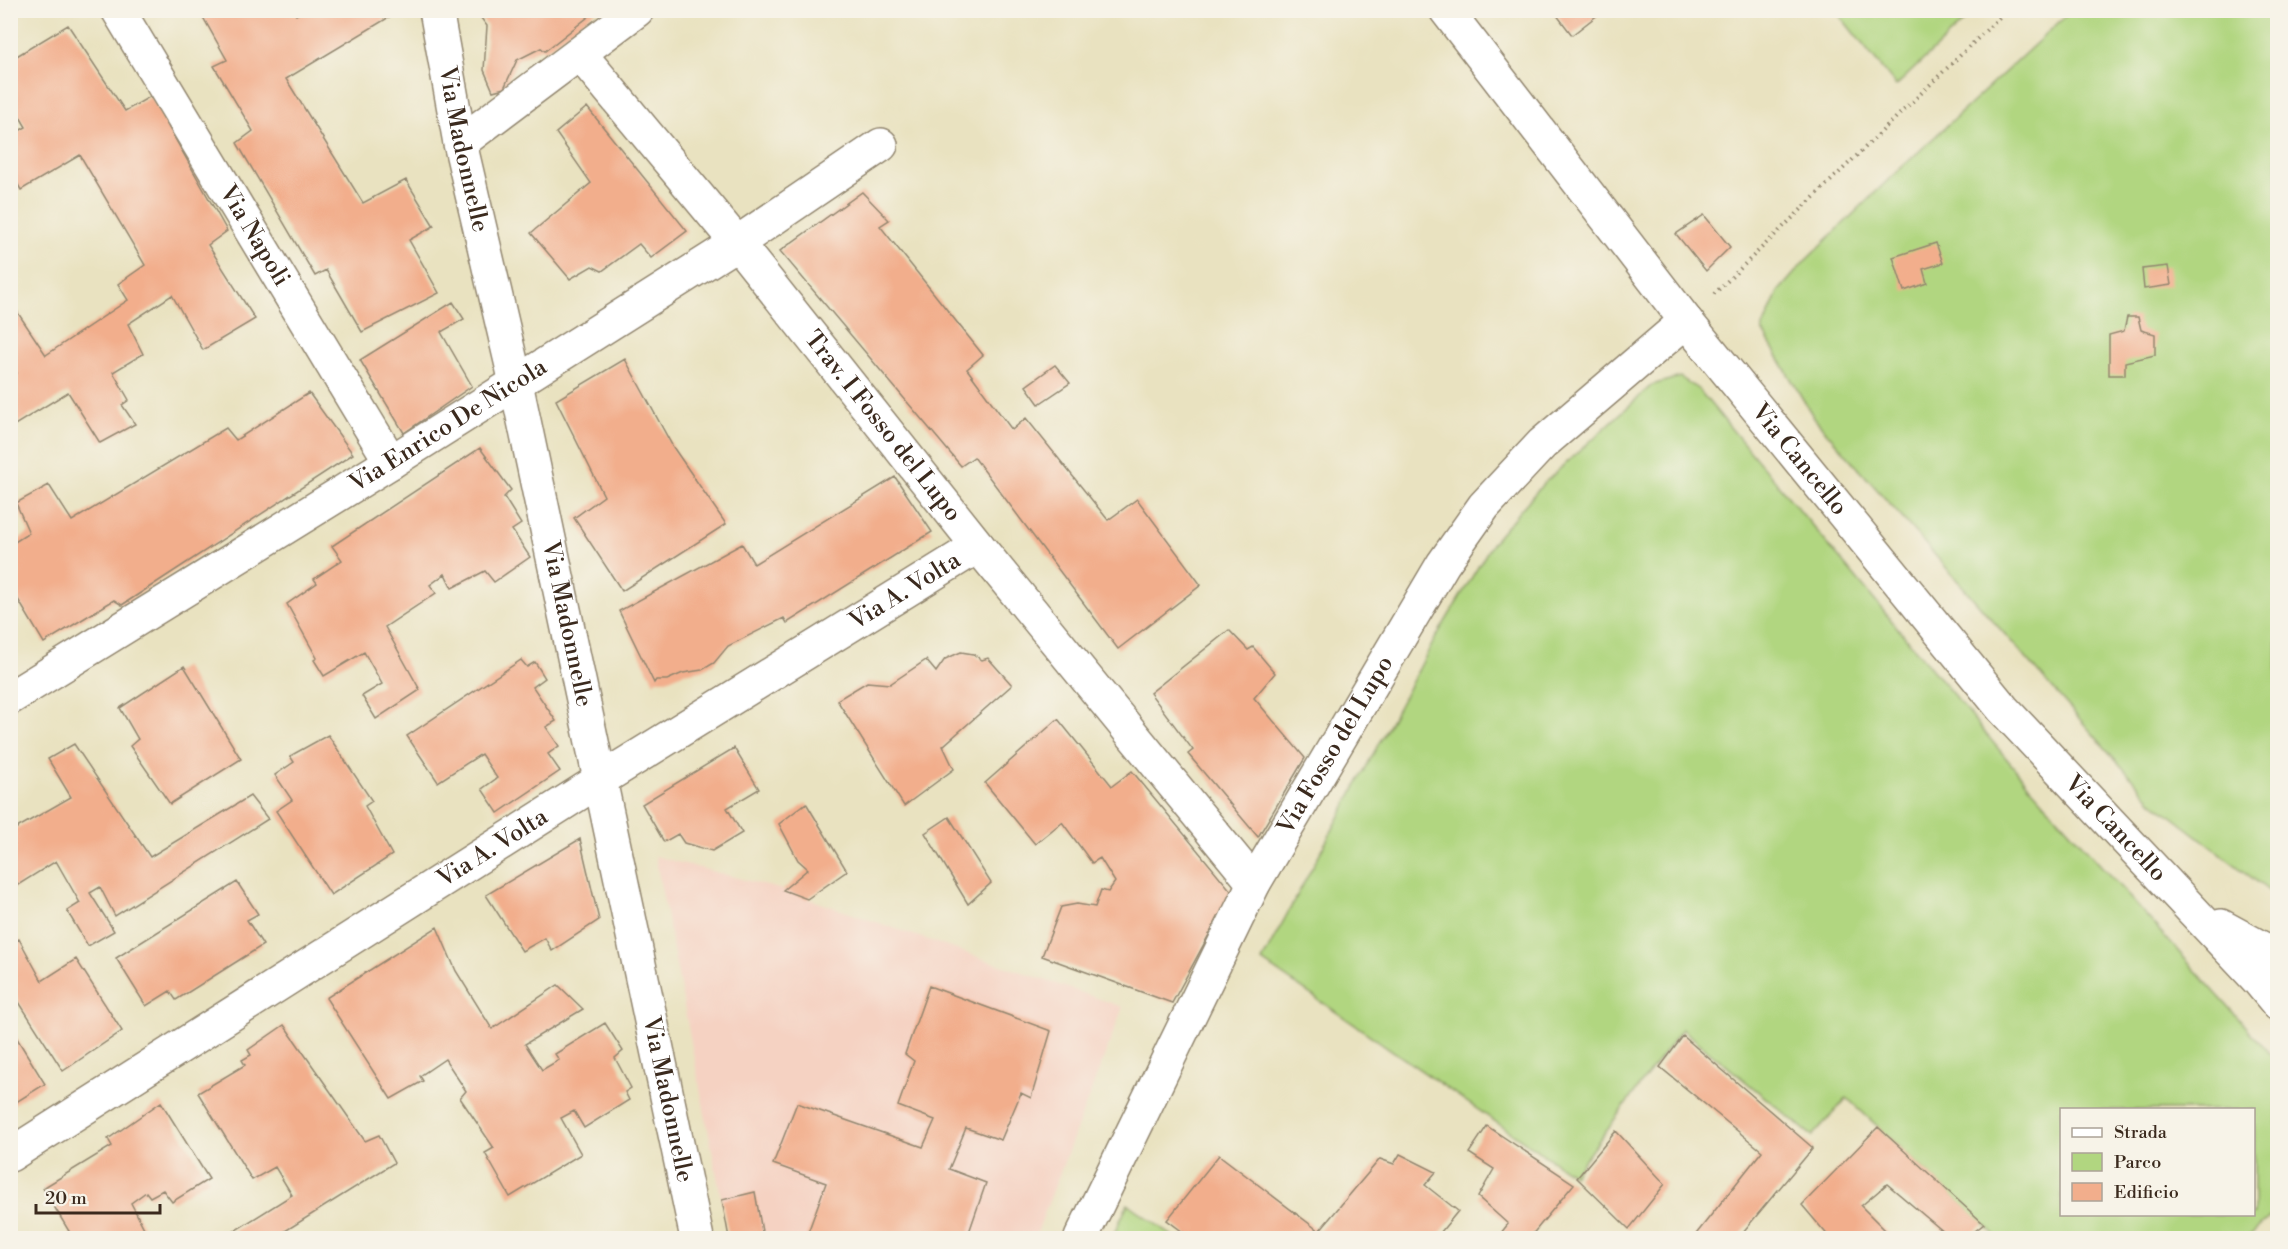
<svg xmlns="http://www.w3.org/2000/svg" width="2288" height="1249" viewBox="0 0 2288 1249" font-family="'Libre Bodoni',serif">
<rect width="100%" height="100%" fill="#f7f3e8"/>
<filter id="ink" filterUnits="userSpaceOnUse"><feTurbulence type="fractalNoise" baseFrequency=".0167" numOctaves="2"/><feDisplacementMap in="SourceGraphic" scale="12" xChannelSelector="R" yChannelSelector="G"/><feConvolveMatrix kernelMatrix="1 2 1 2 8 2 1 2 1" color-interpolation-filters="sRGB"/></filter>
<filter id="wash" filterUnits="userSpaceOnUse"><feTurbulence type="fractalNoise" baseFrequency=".008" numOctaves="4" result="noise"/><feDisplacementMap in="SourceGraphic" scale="24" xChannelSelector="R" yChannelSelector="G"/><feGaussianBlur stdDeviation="1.35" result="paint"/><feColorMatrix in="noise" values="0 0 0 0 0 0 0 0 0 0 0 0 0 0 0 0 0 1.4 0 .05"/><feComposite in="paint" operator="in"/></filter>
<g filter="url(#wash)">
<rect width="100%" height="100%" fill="#e9e2c0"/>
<path fill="#f5d2c2" d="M655,856L783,890L1123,1007L1035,1238H729Z"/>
<path fill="#b1d680" stroke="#76804f" stroke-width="1.5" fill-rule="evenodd" d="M1836,11H1975L1896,86Z
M2071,11H2277V897L2152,801L1814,418L1762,330L1778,292L1805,261L1887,181Z
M1680,377L1699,390L2032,789L2277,1061V1210L2247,1238H1998L1847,1098L1812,1136L1682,1029L1573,1175L1262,961L1436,637L1493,542L1542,485L1652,385ZM2062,1110H2254V1214H2062Z
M1128,1204L1175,1238H1112Z"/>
<g id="blocks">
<path fill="#f2ae8c" d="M199,10H293L296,15L304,10H401L286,79L363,203L406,180L434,226L409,240L439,293L362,332L326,270L315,276L237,143L253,131L214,66L227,60Z
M475,10H597L545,51L541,48L517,60L504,88L493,91L484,70L487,26Z
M1553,10H1604L1572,35Z
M68,25L125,111L151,96L227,231L208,245L255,319L203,350L172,295L128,324L143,354L113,372L129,400L122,405L135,424L100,443L68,392L10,428V377L17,373L10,362V301L46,355L128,300L118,284L145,265L80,155L21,190L10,171V136L26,127L10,100V60Z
M587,107L687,231L651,258L639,244L602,271L592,266L570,279L531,233L591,183L556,133Z
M862,192L889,220L880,226L983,355L967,369L1012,430L1026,418L1108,520L1137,499L1201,585L1118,649L974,457L961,466L780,251Z
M1704,215L1730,247L1706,271L1676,234Z
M1936,243L1943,263L1923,269L1927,283L1904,291L1893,257Z
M2168,266L2171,285L2144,289L2142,269Z
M453,302L464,319L441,332L472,386L404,433L360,360Z
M2127,317H2138L2141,330L2155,334V355L2125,362V375H2109V335L2124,331Z
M625,359L673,447L726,524L622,591L574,518L604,496L556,400Z
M1055,365L1070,383L1039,404L1026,386Z
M309,393L353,454L122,605L114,600L44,643L10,586V545L29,533L16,503L49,485L72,521L226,428L236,440Z
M480,448L511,490L504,497L521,524L512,530L530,557L494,582L485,571L452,588L445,574L430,585L436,593L385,627L420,690L376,719L362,696L382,684L364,652L324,676L314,660L317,658L287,604L317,583L314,579L342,560L332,546Z
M895,477L932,532L787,623L784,618L728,646L714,663L702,670L683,673L667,680H656L654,683L619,611L742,544L754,564Z
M1229,630L1248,650L1253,647L1275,673L1254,698L1305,758L1258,837L1188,754L1193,750L1150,693Z
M961,652L973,654L982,660L988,658L1012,685L943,746L954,769L904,806L837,700L867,682L890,684L926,660L936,672L945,659Z
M521,660L527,667L535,662L545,678L533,687L556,721L546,727L559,746L548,754L560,771L498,813L482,789L497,778L481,754L438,782L407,736Z
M184,666L241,759L170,804L130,746L138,739L120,708Z
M1058,719L1112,786L1132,771L1232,892L1172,1003L1042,956L1061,907L1077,904L1095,907L1101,890L1108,892L1115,882L1100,858L1092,863L1062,822L1035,844L985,783Z
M328,735L372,801L365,806L392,855L331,895L276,811L292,800L275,775L294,762L290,756Z
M74,744L150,857L250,796L268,819L115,916L100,887L90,893L114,931L88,946L67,911L80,903L56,861L10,890V819L17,828L71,797L48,759Z
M734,748L759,789L727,808L742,833L712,851L684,843L678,834L664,842L642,804Z
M806,803L847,871L807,899L783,890L808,869L798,860L779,824Z
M949,817L991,883L968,904L925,833Z
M580,839L599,920L552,951L545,938L522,951L486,895Z
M237,882L258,914L247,920L263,945L176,1000L170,991L146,1006L116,958Z
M437,927L456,971L492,1029L558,985L583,1009L525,1044L542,1070L559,1060L555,1054L605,1023L623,1051L615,1058L631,1088L625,1092L629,1100L584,1128L574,1111L561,1118L581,1154L510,1197L485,1153L494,1148L460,1098L466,1091L445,1059L420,1076L423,1081L391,1099L326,998Z
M19,939L42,981L76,959L122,1031L63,1071L10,988V944Z
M929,986L1051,1031L1031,1098L1021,1093L1001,1140L966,1128L949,1169L986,1183L967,1238H806L826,1183L773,1164L797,1103L923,1147L935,1120L898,1106L914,1061L905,1054Z
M284,1025L365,1141L379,1135L394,1163L274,1238H223L292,1195L275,1167L252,1180L198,1093L245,1065L242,1060L251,1055L248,1050Z
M10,1027L45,1084L10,1106Z
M1683,1036L1813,1148L1738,1238H1693L1762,1151L1660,1067Z
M161,1102L209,1179L172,1202L163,1190L150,1197L146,1192L131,1203L149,1238H73L43,1188L112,1146L108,1139Z
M1487,1126L1574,1184L1531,1236L1533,1238H1497L1508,1224L1478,1197L1494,1169L1469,1153Z
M1878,1127L1984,1224L1966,1238H1951L1887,1184L1861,1206L1893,1238H1830L1802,1205Z
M1616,1131L1665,1184L1629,1229L1577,1178Z
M1400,1154L1436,1172L1425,1185L1458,1211L1436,1238H1191L1167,1220L1219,1155L1319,1231L1380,1159L1394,1164Z
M755,1192L763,1237L729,1238L722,1200Z"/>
</g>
</g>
<g filter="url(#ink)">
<use href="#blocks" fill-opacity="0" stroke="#92866f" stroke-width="1.5"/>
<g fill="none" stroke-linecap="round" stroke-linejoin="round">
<g stroke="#92866f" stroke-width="36">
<g id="minor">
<path id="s1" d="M118,10L391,462"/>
<path id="s2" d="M436,10L460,143L516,383L697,1238"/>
<path id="s3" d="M1446,10L1686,321L2003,709L2259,981L2278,1004"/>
<path id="s4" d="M580,54L737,243L978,546L1254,883"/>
<path d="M460,143L637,10"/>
<path id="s5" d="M10,698L391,462L737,243L881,145"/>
<path d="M2221,926L2278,957"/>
<path id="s6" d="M10,1155L600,780L978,546"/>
<path id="s7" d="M1081,1238L1254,883L1443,564L1484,506L1542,444L1686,321"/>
</g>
</g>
<path stroke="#92866f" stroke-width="4" stroke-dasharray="1.5 4.5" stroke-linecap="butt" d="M1714,294L2007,10"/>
<use href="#minor" stroke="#fff" stroke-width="33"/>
</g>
</g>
<g text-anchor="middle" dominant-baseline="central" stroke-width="4.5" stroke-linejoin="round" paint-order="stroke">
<g font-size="24" fill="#3b2a1e" stroke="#f7f3e8">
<text stroke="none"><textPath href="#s2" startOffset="142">Via Madonnelle</textPath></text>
<text stroke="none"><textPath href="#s1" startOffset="264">Via Napoli</textPath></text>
<text stroke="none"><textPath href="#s5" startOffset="516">Via Enrico De Nicola</textPath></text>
<text stroke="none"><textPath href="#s4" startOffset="480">Trav. I Fosso del Lupo</textPath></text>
<text stroke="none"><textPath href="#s3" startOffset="572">Via Cancello</textPath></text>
<text stroke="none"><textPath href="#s6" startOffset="1058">Via A. Volta</textPath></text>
<text stroke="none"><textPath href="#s2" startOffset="628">Via Madonnelle</textPath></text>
<text stroke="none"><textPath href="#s7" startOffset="555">Via Fosso del Lupo</textPath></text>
<text stroke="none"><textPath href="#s3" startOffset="1058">Via Cancello</textPath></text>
<text stroke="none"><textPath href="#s6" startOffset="572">Via A. Volta</textPath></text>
<text stroke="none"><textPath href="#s2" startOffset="1114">Via Madonnelle</textPath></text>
</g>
</g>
<rect width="2288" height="1249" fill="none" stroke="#f7f3e8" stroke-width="36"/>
<rect x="2060" y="1108" width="195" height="108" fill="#f7f3e8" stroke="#aca397" stroke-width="1.5"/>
<rect x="2072" y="1128" width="30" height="9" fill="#ffffff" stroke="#aca397" stroke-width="1.5"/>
<text x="2114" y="1138" font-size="18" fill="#3b2a1e">Strada</text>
<rect x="2072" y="1153" width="30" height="18" fill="#b1d680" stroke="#aca397" stroke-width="1.5"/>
<text x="2114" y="1168" font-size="18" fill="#3b2a1e">Parco</text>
<rect x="2072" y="1183" width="30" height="18" fill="#f2ae8c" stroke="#aca397" stroke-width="1.5"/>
<text x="2114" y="1198" font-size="18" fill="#3b2a1e">Edificio</text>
<path d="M36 1204v9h124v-9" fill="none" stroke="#3b2a1e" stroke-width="3"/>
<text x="45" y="1204" font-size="18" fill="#3b2a1e" stroke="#f7f3e8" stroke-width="4.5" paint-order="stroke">20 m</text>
</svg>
